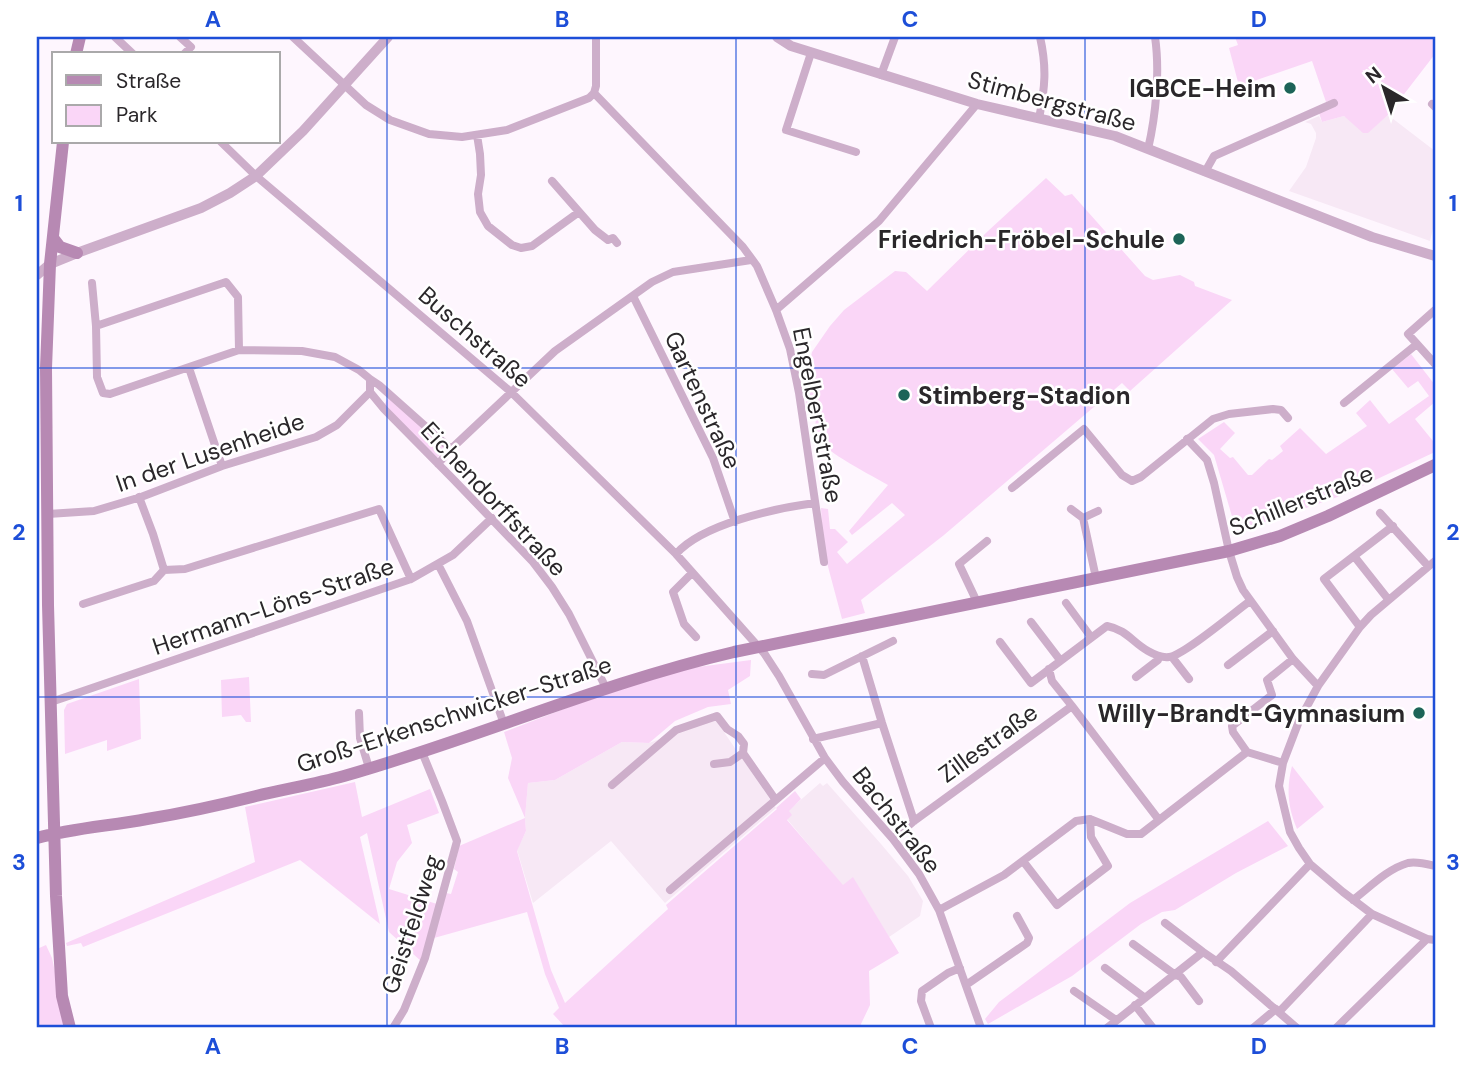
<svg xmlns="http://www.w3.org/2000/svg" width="1472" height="1065" viewBox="0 0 1472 1065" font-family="'DM Sans',sans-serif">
<rect width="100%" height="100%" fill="#fef6fe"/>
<path fill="#f7e8f5" d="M1388,115L1435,151V220L1430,241L1289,191L1306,167L1316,138V133L1311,124L1305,122L1319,116L1322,122L1344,116L1368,132Z
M715,719L776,808L665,903L611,841L533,903L517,850L526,831L525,818L528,783L555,780L622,742L649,743Z
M820,783L823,786L827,783L881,844L908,876L923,901L920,916L889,937L853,878L843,886L787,819L791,815L788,811Z"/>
<path fill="#fad6f7" d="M1235,37H1435V54L1388,115L1368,133H1363L1344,116L1322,122L1319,113L1332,100L1326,102L1312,61L1239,86L1229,48L1238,45Z
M1046,178L1065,196L1072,194L1145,276L1153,280L1180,275L1194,282L1195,286L1232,300L1130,391L1122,383L944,535L861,600L865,613L842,619L823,548L821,508L828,509L830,529H835L848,542L837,552L847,564L905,515L892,503L852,535L849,531L888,485C873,476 824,452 817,437C814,431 816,423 816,415L808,413L806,401L810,396L808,372L812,352L830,326L844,310L895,271L906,272L927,291L988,231Z
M1411,354L1435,385V402L1415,419L1433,441L1435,440V452L1343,495L1275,519L1236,530L1214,455L1198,439L1224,422L1235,433L1220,449L1230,458L1233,457L1248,475H1252L1269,459L1272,460L1283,451L1280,446L1300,428L1326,454L1367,426L1356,413L1370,400L1389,424L1429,396L1418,381L1408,388L1392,369Z
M389,397L446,449L437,458L384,405Z
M751,660L750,676L728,690L731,704L708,707L675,721L649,743L622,742L555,780L528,783L525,818L526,831L517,851L551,970L565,1003L668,909L666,905L777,809L776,808L795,791L801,799L789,811L792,815L787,820L843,885L853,877L899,953L869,971L870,1005L861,1024L862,1028H566L553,1014L559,1008L545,974L527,912L434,938L446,893L451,894L458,872L454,869L459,846L525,818L508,778L512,758L504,732L613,690L690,668Z
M249,677L251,722H246L241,715L222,717L221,680Z
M139,679L141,739L107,751V740L65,754L64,710L67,704Z
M1292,766L1324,807L1297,829C1288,808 1286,789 1292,766Z
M355,782L362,817L430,789L439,813L407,825L412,843L397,862L389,889L437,904L422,962L389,932L367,833L360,837L380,924L300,860L83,947L81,943L67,946L66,943L255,862L245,807Z
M1268,821L1288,846L1236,873L1175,910L1162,912L1141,924L1072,976L988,1024L985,1019L999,1002L1130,903Z
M46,945L52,958L67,1028H37V949Z"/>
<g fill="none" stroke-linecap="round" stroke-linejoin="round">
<path stroke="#cdaeca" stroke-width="8" d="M115,37L133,54
M180,37L191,47L184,54
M293,37L366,105L390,120L429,134L462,137L507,130L589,98L594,93L596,86V37
M811,53L786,130L856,152
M881,75L895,37
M594,93L743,247L757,266L776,310L790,349L799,393L824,562
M1432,104L1435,107
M1039,119C1045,87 1047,68 1040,37
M477,135L480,154L481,175L478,194L480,212L488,226L512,245L521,248L532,246L579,212
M221,142L256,176L511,392L676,554L764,653L779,676L825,758L843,782L893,839L919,874L939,910L981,1028
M1148,149C1156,115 1160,71 1155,37
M1205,172L1214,156L1334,103
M552,181L595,230L608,240L613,238L617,243
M92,283L96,326L97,377L103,393L110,394L239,350L302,351L335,357L359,370L370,379V392L384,409L453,479L533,562L552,587L569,614L606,688
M633,296L713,458L735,522
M776,310L879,221L977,104
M1435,310L1408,334L1435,364
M96,326L226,282L238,297L239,350
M189,368L222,466
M370,379L379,385L451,449
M1344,403L1417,344
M1187,439L1207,460L1214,483L1229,551L1237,577L1243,590L1293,659L1318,686
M438,464L451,449L555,351L652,282L673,272L751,260
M1012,488L1084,429L1122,475L1132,481L1141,477L1213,419L1229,414L1273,409L1281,410L1288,418
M1071,509L1083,518
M1380,513L1428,566
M48,514L94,511L141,497L222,466L316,437L337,425L370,392
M676,554C702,524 776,508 815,503
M1354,556L1388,599
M1435,561L1371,615L1360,627L1318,686L1299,721L1283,763L1279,786L1290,832L1299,848L1310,864L1343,892L1372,914L1427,939L1435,940
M438,564L467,621L504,724
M164,570L185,569L379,509L411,579
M692,573L673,592L684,624L696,637
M1096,578L1083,518L1098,511
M977,602L959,564L987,541
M1066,603L1091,637
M83,604L154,581L164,570L153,534L139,497
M1031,622L1060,660
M1360,627L1324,579L1393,526
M1000,642L1031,683L1107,626C1127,630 1132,642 1148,651C1155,655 1162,658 1169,657C1183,656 1236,611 1250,601
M862,656L882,723L914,821
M1172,657L1189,679
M1228,665L1273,631
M812,674L824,675L893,641
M1136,677L1158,660L1159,656
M51,702L411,579L453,555L492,518
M1072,706L1159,820
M359,713L360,738L369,768
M813,739L882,723
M1247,752L1233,732L1232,726L1272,695L1267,680L1293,659
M714,764L730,762L743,753L775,799
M612,785L676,730L717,716L727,729L738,736L744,744L743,753
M893,839L914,821L1072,706L1052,681L1049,669
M1023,861L1057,905L1108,866L1091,837L1090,819
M670,890L825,758
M1353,900C1369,888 1387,869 1408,863C1416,861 1427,864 1435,866
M939,910L1004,875L1076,821L1090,819L1127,834H1141L1247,752L1283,763
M1165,923L1203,952L1231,971L1297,1028
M1133,944L1174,974L1181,977L1199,1001
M1216,962L1310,864
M1105,968L1145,998
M966,985L1027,943L1029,938L1017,916
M1074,991L1116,1020
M1135,1005L1153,1028
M1279,1012L1372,914
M393,1028L404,1010L425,958L457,841L442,801L422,752
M931,1028L921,1001L922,991L948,973L960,968
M1107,1028L1203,952
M1253,1028L1276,1009
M1336,1028L1427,939"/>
<path stroke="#cdaeca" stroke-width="10" d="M777,37L791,46L977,104L1115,136L1372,237L1435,256
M37,275L50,264L77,253L201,208L230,193L256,176L303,131L388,37"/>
<path stroke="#b789b3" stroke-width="12" d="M76,54L80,37
M63,142L50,264L46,368L48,605L56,896L62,996L70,1028
M53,238L60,247L77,253
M37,838C73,828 110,826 147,819C183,813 220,805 256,796C285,789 315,784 344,776C475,739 601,683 734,652L1229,551L1280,536L1328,516L1435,465"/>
</g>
<path fill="none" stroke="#1d4ed8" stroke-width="2" stroke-opacity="0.55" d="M387,37V1028M736,37V1028M1085,37V1028M37,368H1435M37,697H1435"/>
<g fill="#1d6458" stroke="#fff" stroke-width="2.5">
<circle cx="1290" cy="88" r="7"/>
<circle cx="1179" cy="239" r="7"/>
<circle cx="904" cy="395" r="7"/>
<circle cx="1419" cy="713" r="7"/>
</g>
<g text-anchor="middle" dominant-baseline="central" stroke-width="5" stroke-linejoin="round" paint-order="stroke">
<g font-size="24" font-weight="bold" fill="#2a272a" stroke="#fff" text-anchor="end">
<text x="1276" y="88">IGBCE-Heim</text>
<text x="1165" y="239">Friedrich-Fröbel-Schule</text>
<text x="918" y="395" text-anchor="start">Stimberg-Stadion</text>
<text x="1405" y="713">Willy-Brandt-Gymnasium</text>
</g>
<g font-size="24" fill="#2a272a" stroke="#fff">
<text transform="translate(1052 101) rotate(15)">Stimbergstraße</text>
<text transform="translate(475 337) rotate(41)">Buschstraße</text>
<text transform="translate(703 400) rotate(65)">Gartenstraße</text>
<text transform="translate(818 415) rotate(79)">Engelbertstraße</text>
<text transform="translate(210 452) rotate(-19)">In der Lusenheide</text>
<text transform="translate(494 499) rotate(47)">Eichendorffstraße</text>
<text transform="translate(1301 500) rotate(-22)">Schillerstraße</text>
<text transform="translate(273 606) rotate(-19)">Hermann-Löns-Straße</text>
<text transform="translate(454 714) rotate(-18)">Groß-Erkenschwicker-Straße</text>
<text transform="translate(988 743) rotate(-36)">Zillestraße</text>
<text transform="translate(897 820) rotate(52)">Bachstraße</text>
<text transform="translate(411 924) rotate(-72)">Geistfeldweg</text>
</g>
</g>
<rect width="1472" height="1065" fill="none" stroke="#ffffff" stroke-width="77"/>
<rect x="52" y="52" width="228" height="91" fill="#ffffff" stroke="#aaa9aa" stroke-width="2"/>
<rect x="66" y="75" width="35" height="10" fill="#b789b3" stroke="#aaa9aa" stroke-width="2"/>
<text x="116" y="88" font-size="21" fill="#2a272a">Straße</text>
<rect x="66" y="105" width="35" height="21" fill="#fad6f7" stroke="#aaa9aa" stroke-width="2"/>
<text x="116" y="122" font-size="21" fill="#2a272a">Park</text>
<g transform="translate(1384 88) rotate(321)" stroke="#ffffff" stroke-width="5" paint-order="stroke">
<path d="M0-5L12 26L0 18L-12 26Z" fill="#2a272a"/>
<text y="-10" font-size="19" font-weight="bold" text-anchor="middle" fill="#2a272a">N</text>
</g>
<rect x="38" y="38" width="1396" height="988" fill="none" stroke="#1d4ed8" stroke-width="2.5"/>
<g font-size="23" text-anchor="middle" font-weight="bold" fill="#1d4ed8">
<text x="213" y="27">A</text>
<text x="562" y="27">B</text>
<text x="910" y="27">C</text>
<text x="1259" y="27">D</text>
<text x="19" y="211">1</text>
<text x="1453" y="211">1</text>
<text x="19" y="540">2</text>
<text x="1453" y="540">2</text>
<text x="19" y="870">3</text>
<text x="1453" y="870">3</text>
<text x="213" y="1054">A</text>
<text x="562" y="1054">B</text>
<text x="910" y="1054">C</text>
<text x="1259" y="1054">D</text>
</g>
</svg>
